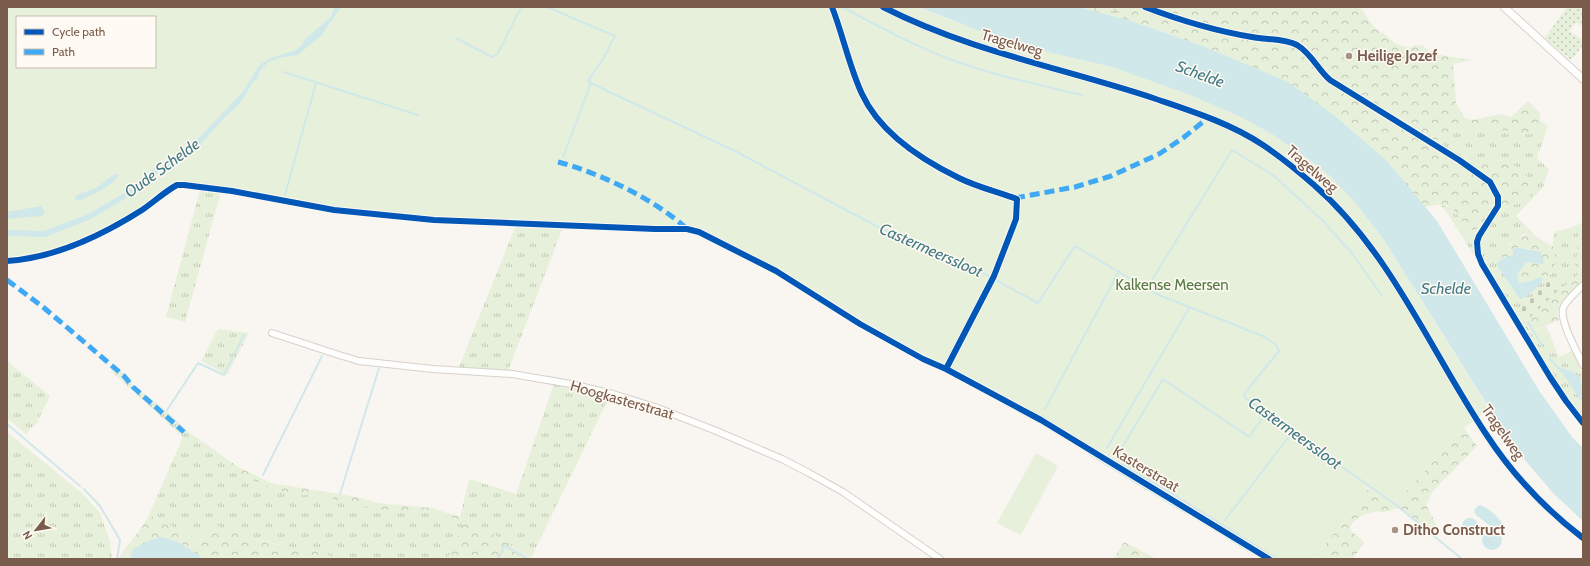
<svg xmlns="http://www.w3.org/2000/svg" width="1590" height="566" viewBox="0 0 1590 566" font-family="Cabin,sans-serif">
<defs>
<pattern id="grass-tufts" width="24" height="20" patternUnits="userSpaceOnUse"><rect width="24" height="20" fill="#e7f0db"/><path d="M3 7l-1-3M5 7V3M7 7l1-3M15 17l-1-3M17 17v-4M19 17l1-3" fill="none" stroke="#c0c6b4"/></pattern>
<pattern id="forest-crowns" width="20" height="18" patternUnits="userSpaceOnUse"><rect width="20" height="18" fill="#e7f0db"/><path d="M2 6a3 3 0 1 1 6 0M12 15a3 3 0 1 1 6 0" fill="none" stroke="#c0c6b4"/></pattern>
<pattern id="wetland-marsh" width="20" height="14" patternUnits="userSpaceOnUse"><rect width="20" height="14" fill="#e7f0db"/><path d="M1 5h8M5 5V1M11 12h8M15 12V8" fill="none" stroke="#c0c6b4"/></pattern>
<pattern id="cemetery-stones" width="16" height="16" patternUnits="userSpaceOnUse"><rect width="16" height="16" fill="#e7f0db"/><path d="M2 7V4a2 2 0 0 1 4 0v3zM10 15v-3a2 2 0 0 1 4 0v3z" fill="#c0c6b4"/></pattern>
<pattern id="garden-dots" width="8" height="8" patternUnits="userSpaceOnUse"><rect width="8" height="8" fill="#e7f0db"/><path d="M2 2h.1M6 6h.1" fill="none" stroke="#c0c6b4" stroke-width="1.8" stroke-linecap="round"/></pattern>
</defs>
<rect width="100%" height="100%" fill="#f9f5f0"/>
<path fill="url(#grass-tufts)" d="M1548,126L1537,158L1549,169L1543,187L1516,216L1535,235L1527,233L1522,235L1518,240L1510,243L1501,256L1503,258L1497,264L1520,299L1533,291L1544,279L1552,273L1555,260L1553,246L1554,232L1571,228L1583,222V230L1577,238C1578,250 1577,261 1579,273L1569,284L1560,288L1551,279L1515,314L1524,323L1528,333L1546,326L1559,357L1572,351L1583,375V430L1551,385L1476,259L1448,214L1439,204L1453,209L1469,230H1476L1501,209L1522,202L1509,161C1489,160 1447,162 1434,145C1443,124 1485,127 1503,130C1512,131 1523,135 1531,134C1536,134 1543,128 1548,126Z
M200,190L221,192L185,322L166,317Z
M516,225L563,227L508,371L459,367Z
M218,329L249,333L227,375L201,361Z
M7,361L50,396L36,424L26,434L7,418Z
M114,366L129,377L133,385L168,412L187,431L227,459L224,463L278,491L330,498L375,510L432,512L453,518L519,559H335L334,558L236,534L211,523L202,541L149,515L183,437L111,371Z
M554,384L609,397L531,558L488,531L460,517L469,479L516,494Z
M7,432L83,494L100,513L110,541L112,559H7Z"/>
<path fill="url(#forest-crowns)" d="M1113,7H1360L1373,26L1398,45L1411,48L1414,45L1423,46L1434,54L1471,60L1453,64L1456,103L1465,118L1472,120L1502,114L1511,117L1528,101L1540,113V120L1548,126C1543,128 1536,134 1531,134C1523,135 1512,131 1503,130C1485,127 1443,124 1434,145L1439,151L1460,158L1509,161L1534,182L1530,196L1522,202L1501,209L1476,230H1469L1453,209L1442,204L1425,207L1388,162L1205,47L1131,21Z
M1583,230V279L1560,304L1557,313L1559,320L1528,333L1524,323L1560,288L1569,284L1579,273L1575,265C1579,253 1576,244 1579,232Z
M1527,233C1537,235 1543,242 1553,246C1555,261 1559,269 1544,279L1540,277L1530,281L1519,283L1516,275L1526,262L1541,264V252L1520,247L1510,257L1503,258L1501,256L1505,248Z
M1464,428L1477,446L1433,491L1426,505L1436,524L1434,536L1399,508C1394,509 1389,511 1384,512C1381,512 1377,511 1374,512C1365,513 1351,520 1350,530L1364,542L1353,559H1314L1370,487L1395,504Z
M227,459L238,467L271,483L357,497L378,503L432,508L460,517L488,531L532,559H519L501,548L496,559H447L463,524L453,518L432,512L375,510L330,498L278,491L239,474L224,463Z
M149,515L202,541L211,523C232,532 253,539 275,544C290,548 324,549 335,559H201L200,556L191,550H132L130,559H118C128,544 141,531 149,515Z
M1124,542L1157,559H1114Z"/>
<path fill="url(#wetland-marsh)" d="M1079,7H1113L1131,21Z"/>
<path fill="url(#cemetery-stones)" d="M1551,279L1560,288L1524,323L1515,314Z"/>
<path fill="#e7f0db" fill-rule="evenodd" d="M7,7H919L955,22L1030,48L1112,67L1190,95L1239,116L1270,133L1307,158L1329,175L1352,199L1382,237L1489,409L1464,428L1395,504L1370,487L1314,559H1277L1168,491L1114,459L1077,439L1042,416L923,359L860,324L776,271L713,239L699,232L672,227L457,219L365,211L333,208L250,192L190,183H176L138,210L96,234L61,247L24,257L7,258ZM17,17H155V67H17Z
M1036,453L1058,466L1021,535L997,523Z"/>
<path fill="url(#garden-dots)" d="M1567,7H1583V27L1576,22L1569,31L1583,40V46L1571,60L1545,38Z"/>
<path fill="#d0e8ea" d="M335,7H341L321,36L305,49L298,55L279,58L268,62L259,72L258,78L253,82L241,102L223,119L192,154L166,172L162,169L131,195L89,220L45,237L7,236V230L44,231L86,215L128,191L160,164L193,144L236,99C248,89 254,68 264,62C276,53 294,55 303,44V41L305,39L332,16V13Z
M919,7H1079L1131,21L1205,47L1288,82L1336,117L1388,162L1437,221L1540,392L1572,437L1583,448V521L1553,493L1513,446L1382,237L1352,199L1329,175L1307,158L1270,133L1239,116L1190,95L1112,67L1030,48L995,37Z
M119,174C110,189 94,193 79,201L75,199V196L77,195L96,188L113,175Z
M41,206L45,212L42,216L7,219V212Z
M1516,247L1541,252L1544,263L1541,264L1526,262L1517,275L1519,283L1530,281L1540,277L1544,279C1537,287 1531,295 1520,299L1496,264L1503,258L1513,255V250Z
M1559,368C1583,371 1583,383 1583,404Z
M1479,505C1486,506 1499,517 1502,523L1501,526L1497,528L1491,525L1490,526L1476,515L1474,510Z
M1462 526a8 8 0 1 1 16 0a8 8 0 1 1-16 0Z
M1482 540a10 10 0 1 1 20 0a10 10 0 1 1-20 0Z
M160,537L176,541L200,556L201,559H130L132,550L148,541Z"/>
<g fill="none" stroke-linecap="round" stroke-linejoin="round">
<path stroke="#d0e8ea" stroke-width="2" d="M547,7L615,36L603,59L588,81L599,87L735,151L878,227L933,249L969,268L979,271L1038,303L1075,246L1156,294L1263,336L1276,345L1279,351L1244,394L1245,398L1297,432L1322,453L1395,504L1462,559
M842,7C879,26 916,47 955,61C996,76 1040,85 1082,95
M456,38L492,57L498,53L521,7
M284,72L418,115
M563,157L591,83
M285,195L316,83
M1147,288L1232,150L1273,175L1321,219L1352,253L1382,296
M1528,322L1543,347
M947,359L988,283
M1550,359L1561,371
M1045,409L1119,271
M167,410L198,363L224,375L244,335
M1042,416L1062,429
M7,424L80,486
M1088,445L1106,456
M1107,448L1189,308
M1089,454L1186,513
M1117,456L1163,379L1249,437L1266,413
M1112,459L1168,491L1277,559
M263,475L322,356
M84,489L100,506L120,540L117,559
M340,494L379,368
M1193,516L1245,549
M1225,520L1294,430
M499,559L504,545L528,559"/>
<g stroke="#d7d1cb" stroke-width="8">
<path id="minor" d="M883,7C969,51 1062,68 1153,98C1191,111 1230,123 1263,145C1281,157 1298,171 1314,185C1391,252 1430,350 1486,434C1512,474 1545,509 1583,538
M1583,285C1577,291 1568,299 1564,306C1557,318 1578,353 1583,365
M272,333L339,355L359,361L433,369L512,374L571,384L613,394L655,407L714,430L782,459L809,473L843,492L940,559
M1009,403L1041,420L1269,559"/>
</g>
<g stroke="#d7d1cb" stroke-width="9">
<path id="tertiary" d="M1504,7L1583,79"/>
</g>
<use href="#minor" stroke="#fefefd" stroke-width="6"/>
<use href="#tertiary" stroke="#fefefd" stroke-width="7"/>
<path stroke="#3fa9f5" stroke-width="5" stroke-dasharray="10 5" stroke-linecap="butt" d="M558,162C600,173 656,200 687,229
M1015,198L1075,187L1111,176L1159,154L1183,138L1209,117
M7,280L43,307L124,376L133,387L184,432"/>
<g stroke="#fffaf3" stroke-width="8">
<path id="cycleway" d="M832,7C843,35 849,66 862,94C880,133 922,160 959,178C977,187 998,192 1017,199L1016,219L994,276L946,369
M883,7C969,51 1062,68 1153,98C1191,111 1230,123 1263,145C1281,157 1298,171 1314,185C1391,252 1430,350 1486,434C1512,474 1545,509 1583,538
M1145,7C1179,20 1216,31 1252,37C1266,40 1284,38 1297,45C1312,54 1318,70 1330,80L1459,160L1490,182L1498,197V206L1479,236L1477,242L1478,254L1482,264L1550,377L1566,401L1583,423
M7,261C55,258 101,236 142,210C154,202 164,192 177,185H184L232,191L334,210L434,220L655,229H687L699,232L776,271L860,324L923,359L946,369L1041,420L1269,559"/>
</g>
<use href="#cycleway" stroke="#0057b8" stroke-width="6"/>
</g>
<g fill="#a69286" stroke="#fffaf3" stroke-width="1.5">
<circle cx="1349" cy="56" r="4"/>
<circle cx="1395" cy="530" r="4"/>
</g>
<g text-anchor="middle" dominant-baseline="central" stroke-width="3" stroke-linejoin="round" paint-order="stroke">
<g font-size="15" fill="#7a5c4d" stroke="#fffaf3">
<text transform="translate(1012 43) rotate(16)">Tragelweg</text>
<text transform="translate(1312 169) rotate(41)">Tragelweg</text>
<text transform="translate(622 400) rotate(16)">Hoogkasterstraat</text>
<text transform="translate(1503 432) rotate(55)">Tragelweg</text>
<text transform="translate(1146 469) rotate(31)">Kasterstraat</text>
</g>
<g font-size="15" font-weight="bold" fill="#7a5c4d" stroke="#fffaf3" text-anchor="start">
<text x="1357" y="56">Heilige Jozef</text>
<text x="1403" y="530">Ditho Construct</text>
</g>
<g font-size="15" fill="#537a41" stroke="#fffaf3">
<text x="1172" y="285">Kalkense Meersen</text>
</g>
<g font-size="16" font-style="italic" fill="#437c86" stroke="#fffaf3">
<text transform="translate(1200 74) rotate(20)">Schelde</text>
<text transform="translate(162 168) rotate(-36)">Oude Schelde</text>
<text transform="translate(931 250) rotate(24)">Castermeerssloot</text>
<text x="1446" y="288">Schelde</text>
<text transform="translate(1295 433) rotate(36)">Castermeerssloot</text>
</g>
</g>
<rect width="1590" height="566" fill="none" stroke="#7a5c4d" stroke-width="16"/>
<rect x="16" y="16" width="140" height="52" fill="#fffaf3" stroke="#cabbb1"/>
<rect x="24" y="29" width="20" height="6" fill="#0057b8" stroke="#cabbb1"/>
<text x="52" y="36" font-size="12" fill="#7a5c4d">Cycle path</text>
<rect x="24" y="49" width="20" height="6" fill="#3fa9f5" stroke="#cabbb1"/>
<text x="52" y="56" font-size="12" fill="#7a5c4d">Path</text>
<g transform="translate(36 530) rotate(239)" stroke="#fffaf3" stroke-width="3" paint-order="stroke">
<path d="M0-3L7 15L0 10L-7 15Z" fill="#7a5c4d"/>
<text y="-6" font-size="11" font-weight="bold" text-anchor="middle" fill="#7a5c4d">N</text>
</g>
</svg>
